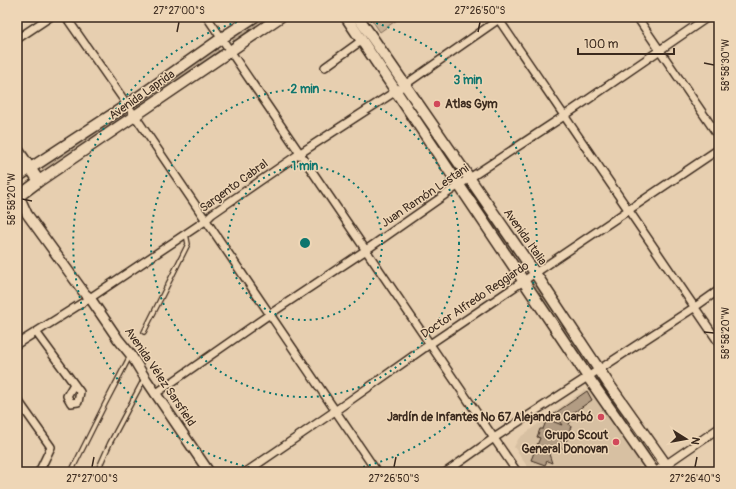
<svg xmlns="http://www.w3.org/2000/svg" width="736" height="489" viewBox="0 0 736 489" font-family="Pangolin,sans-serif">
<rect width="100%" height="100%" fill="#e7cfb0"/>
<filter id="ink" filterUnits="userSpaceOnUse"><feTurbulence type="fractalNoise" baseFrequency=".025" numOctaves="2"/><feDisplacementMap in="SourceGraphic" scale="8" xChannelSelector="R" yChannelSelector="G"/><feConvolveMatrix kernelMatrix="1 2 1 2 8 2 1 2 1" color-interpolation-filters="sRGB"/></filter>
<g filter="url(#ink)">
<path fill="#d7c0a2" d="M584,390L594,391L643,464L632,472H531L514,447L519,438Z"/>
<path fill="#c7b195" stroke="#816e5a" d="M258,17H275L238,42L234,41L232,38L233,34Z
M370,17H401L380,32Z
M217,48L219,52L218,55L139,107L136,104Z
M407,95L459,170L455,173L403,98Z
M121,113L125,117L47,172L44,171L42,168L43,165Z
M472,188L525,267L520,270L467,192Z
M537,285L589,361L584,364L532,288Z
M602,378L654,455L650,459L597,381Z"/>
<path fill="#b29c83" stroke="#3b2a1e" d="M587,391L592,400L573,413L569,425L571,426L564,449L552,445L549,454L552,463L547,461L545,465L531,460L540,438L537,437L540,429H543L547,419L562,425L554,414Z"/>
<g fill="none" stroke-linecap="round" stroke-linejoin="round">
<g stroke="#3b2a1e" stroke-width="6">
<path id="service" d="M144,332L188,244L186,234
M71,472L105,404L130,356
M97,472L110,443L144,379"/>
</g>
<g stroke="#3b2a1e" stroke-width="10">
<path id="minor" d="M66,17L135,116L377,472
M207,17L517,472
M497,17L719,343
M637,17L719,137
M17,39L50,17
M325,67L361,41
M36,332L80,392L78,402L71,403L67,396L74,384
M17,344L90,298L205,221L212,214L299,154L396,91L502,17
M155,394L270,314L366,250L459,185L564,116L708,17
M17,399L51,447L39,472
M246,472L335,411L430,344L719,149
M446,472L494,438L695,307L719,290
M655,472L719,428"/>
</g>
<g stroke="#3b2a1e" stroke-width="12">
<path id="tertiary" d="M19,196L27,214L85,294L90,298L118,339L131,355L145,378L209,472"/>
</g>
<g stroke="#3b2a1e" stroke-width="13">
<path id="secondary" d="M346,17L588,377L654,472
M358,17L535,273L608,383L671,472
M17,149L39,181
M17,177L127,105L222,38L254,17
M17,192L19,196L39,181L280,17"/>
</g>
<use href="#service" stroke="#eed6b6" stroke-width="3.5"/>
<use href="#minor" stroke="#eed6b6" stroke-width="7"/>
<use href="#tertiary" stroke="#eed6b6" stroke-width="9"/>
<use href="#secondary" stroke="#eed6b6" stroke-width="10"/>
</g>
</g>
<path fill="none" stroke="#3b2a1e" stroke-width="1.5" d="M177,32L179,22M478,32L480,22M704,63L714,65M22,199L32,201M704,332L714,333M92,467L94,457M394,467L396,457M695,467L697,457"/>
<g fill="none" stroke="#0f766e" stroke-width="2" stroke-dasharray="2 4">
<circle cx="305" cy="243" r="77"/>
<circle cx="305" cy="243" r="154"/>
<path d="M273 472A231 231 0 0 1 257 17M353 17A231 231 0 0 1 337 472"/>
</g>
<g fill="#d1495b" stroke="#eed6b6" stroke-width="1.5">
<circle cx="437" cy="104" r="4"/>
<circle cx="601" cy="417" r="4"/>
<circle cx="616" cy="442" r="4"/>
</g>
<g text-anchor="middle" dominant-baseline="central" stroke-width="3" stroke-linejoin="round" paint-order="stroke">
<g font-size="12" fill="#3b2a1e" stroke="#eed6b6">
<text transform="translate(142 95) rotate(-35)">Avenida Laprida</text>
<text transform="translate(234 186) rotate(-36)">Sargento Cabral</text>
<text transform="translate(425 196) rotate(-34)">Juan Ramón Lestani</text>
<text transform="translate(525 237) rotate(55)">Avenida Italia</text>
<text transform="translate(475 300) rotate(-34)">Doctor Alfredo Reggiardo</text>
<text transform="translate(160 377) rotate(56)">Avenida Vélez Sarsfield</text>
</g>
<g font-size="12" font-weight="bold" fill="#3b2a1e" stroke="#eed6b6" text-anchor="end">
<text x="445" y="104" text-anchor="start">Atlas Gym</text>
<text x="593" y="417">Jardín de Infantes Nº 67 Alejandra Carbó</text>
<text x="608" y="435">Grupo Scout<tspan x="608" dy="14">General Donovan</tspan></text>
</g>
</g>
<circle cx="305" cy="243" r="6" fill="#0f766e" stroke="#eed6b6" stroke-width="2"/>
<g font-size="12" text-anchor="middle" font-weight="bold" fill="#0f766e" stroke="#eed6b6" stroke-width="3" stroke-linejoin="round" paint-order="stroke">
<text x="468" y="84">3 min</text>
<text x="305" y="93">2 min</text>
<text x="305" y="170">1 min</text>
</g>
<rect width="736" height="489" fill="none" stroke="#eed6b6" stroke-width="44"/>
<g transform="translate(686 439) rotate(101)" stroke="#eed6b6" stroke-width="3" paint-order="stroke">
<path d="M0-3L7 15L0 10L-7 15Z" fill="#3b2a1e"/>
<text y="-6" font-size="11" font-weight="bold" text-anchor="middle" fill="#3b2a1e">N</text>
</g>
<path d="M578 48v6h96v-6" fill="none" stroke="#3b2a1e" stroke-width="2"/>
<text x="584" y="48" font-size="12" fill="#3b2a1e" stroke="#eed6b6" stroke-width="3" paint-order="stroke">100 m</text>
<rect x="22" y="22" width="692" height="445" fill="none" stroke="#3b2a1e" stroke-width="1.5"/>
<g font-size="10" text-anchor="middle" fill="#3b2a1e">
<text x="179" y="14">27°27'00"S</text>
<text x="480" y="14">27°26'50"S</text>
<text transform="translate(725 65) rotate(-90)" y="4">58°58'30"W</text>
<text transform="translate(11 199) rotate(-90)" y="4">58°58'20"W</text>
<text transform="translate(725 333) rotate(-90)" y="4">58°58'20"W</text>
<text x="92" y="482">27°27'00"S</text>
<text x="394" y="482">27°26'50"S</text>
<text x="695" y="482">27°26'40"S</text>
</g>
</svg>
